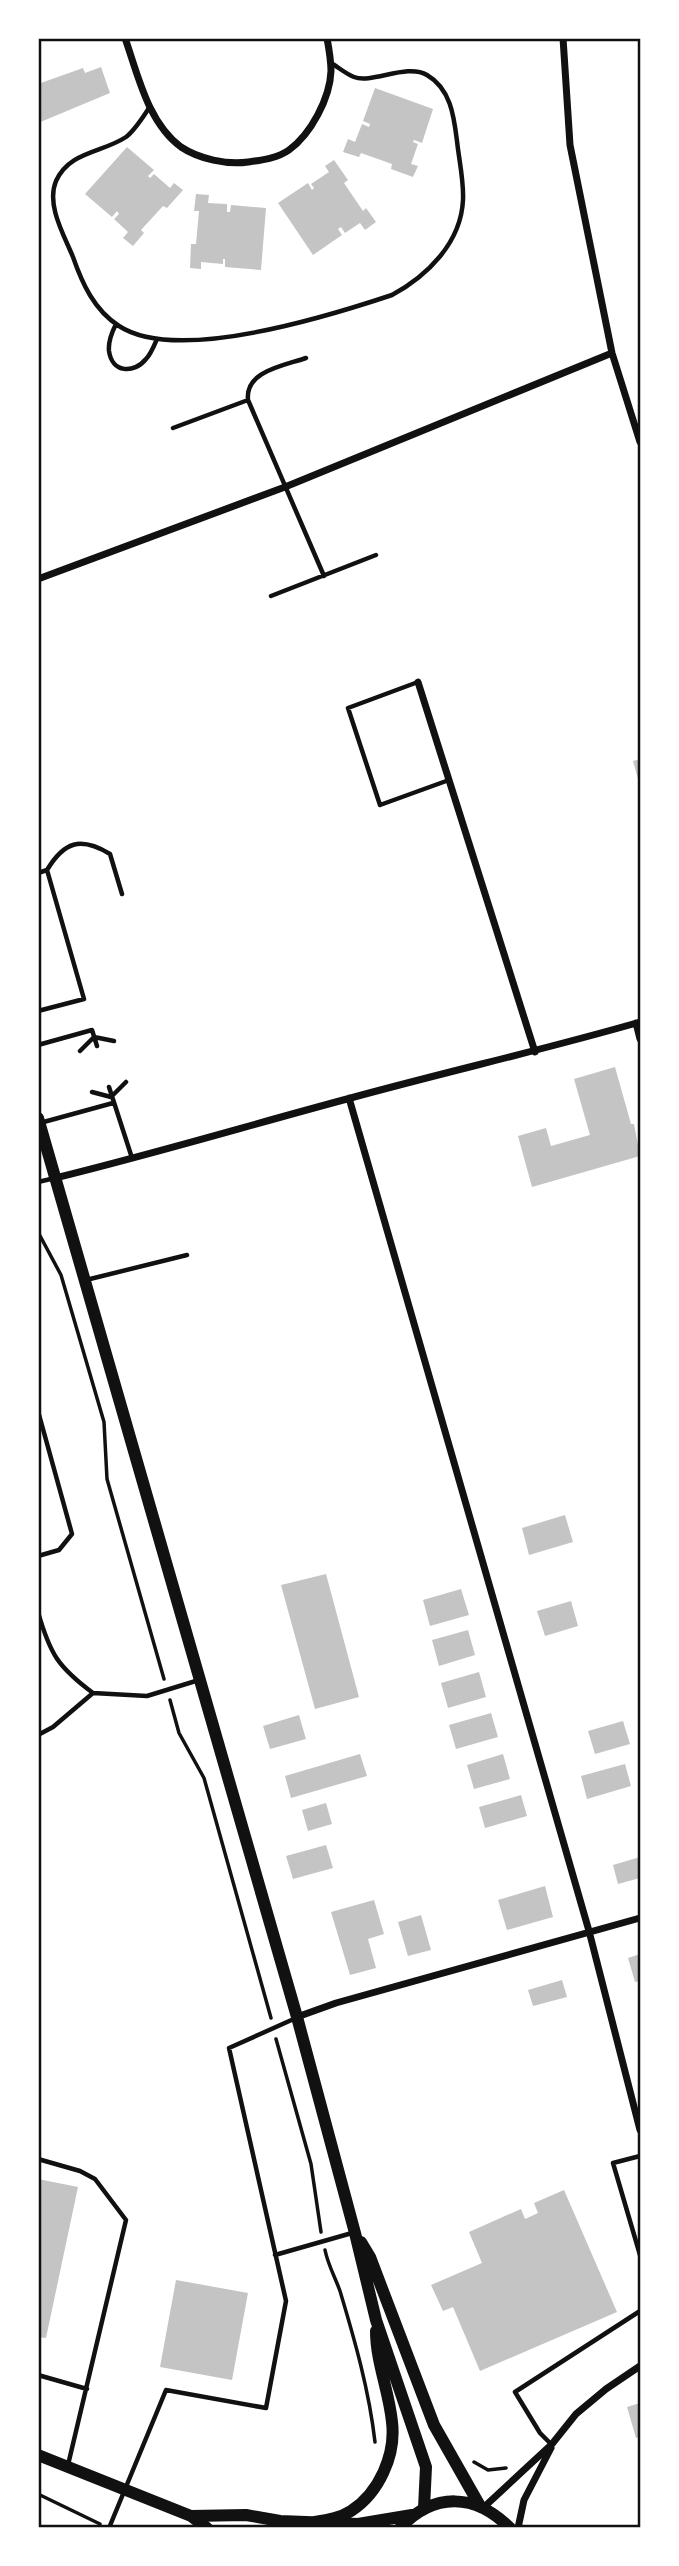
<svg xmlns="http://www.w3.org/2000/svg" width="679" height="2566" viewBox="0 0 679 2566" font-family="Manrope,sans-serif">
<rect width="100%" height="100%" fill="#fff"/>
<path fill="#c4c4c4" d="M101,67L110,93L38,123V84L83,68L85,73Z
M375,88L433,109L422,143L414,140L413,142L418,144L411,164L418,166L413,177L391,169L392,164L361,153L359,157L343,152L348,139L355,142L362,124L369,127L370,124L363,121Z
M127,147L154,170L148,176L150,178L154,174L170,188L174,183L183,190L167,208L163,206L141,230L144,233L133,246L123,238L128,232L114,219L119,214L117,211L112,217L85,194Z
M334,160L348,180L344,183L363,211L366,208L376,222L365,230L360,223L345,233L341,227L338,229L342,235L313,255L278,203L308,183L312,190L314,188L311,184L329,172L325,166Z
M196,194L209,195L208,203L227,204V212H230L231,205L266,208L261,270L225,267V259H223V264L201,262V269L190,268L191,244H196L199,211H194Z
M640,759V786L633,761Z
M615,1067L631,1124H634L640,1156L532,1187L518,1136L546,1128L551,1146L590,1135L574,1079Z
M565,1515L573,1542L529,1555L522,1528Z
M326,1574L359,1697L315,1709L281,1585Z
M461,1589L469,1615L430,1626L423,1600Z
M571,1601L578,1626L545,1636L537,1611Z
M468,1630L475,1655L439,1666L432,1640Z
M479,1672L486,1697L448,1708L441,1683Z
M491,1713L498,1737L456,1749L449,1725Z
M299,1715L306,1739L270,1749L263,1726Z
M623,1721L630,1744L595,1754L588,1731Z
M360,1754L367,1776L291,1798L285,1776Z
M503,1754L510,1779L474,1789L467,1765Z
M625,1764L631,1786L587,1799L581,1776Z
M521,1795L527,1816L485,1828L479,1807Z
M326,1803L332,1824L308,1831L302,1810Z
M326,1845L333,1868L293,1879L286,1856Z
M640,1857V1878L618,1884L613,1865Z
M545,1886L553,1917L507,1930L498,1900Z
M374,1900L384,1934L368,1939L376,1968L350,1975L331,1912Z
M421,1915L431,1950L408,1956L398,1922Z
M640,1954V1981L635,1982L628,1958Z
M562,1980L567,1997L533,2006L528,1990Z
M38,2179L78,2187L46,2338L38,2337Z
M564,2190L617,2312L480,2371L453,2307L443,2311L431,2285L482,2263L469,2232L521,2209L525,2219L538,2213L534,2203Z
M176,2280L248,2293L232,2380L160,2367Z
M640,2403V2437L636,2438L627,2407Z"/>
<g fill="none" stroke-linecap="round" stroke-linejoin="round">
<path stroke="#111" stroke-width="3.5" d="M38,1232L61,1275L104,1422L107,1479L164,1679
M170,1700L179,1733L204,1778L271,2018
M276,2039L311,2164L321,2232
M325,2250C328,2265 335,2277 340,2291C355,2341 369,2390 375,2442
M474,2462L488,2470L506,2468
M38,2494L100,2524"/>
<path stroke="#111" stroke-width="4.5" d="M149,108C143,117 135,130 126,137C102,153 70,151 56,181C46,205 64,235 73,257C82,283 94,310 119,326C177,364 329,316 392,295C427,276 461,243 463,200C464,181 459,160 457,141C454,117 451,89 427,75C407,63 372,84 354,77C346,74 338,67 331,63
M116,324C112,332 108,342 109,351C112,373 134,374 146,359C151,354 154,346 157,339
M306,358C283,366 245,371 248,400L324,576
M173,428L248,400
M271,596L376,555
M418,682L348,708L380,805L449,780
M47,870C64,842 80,836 110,854L122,894
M38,873L47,870L84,999L38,1011
M94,1037L114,1041
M38,1045L92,1030L97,1046
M80,1051L93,1038
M109,1087L132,1158
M92,1092L111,1097
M112,1096L126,1082
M40,1123L113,1103
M38,1182L55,1178
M86,1280L187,1255
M38,1411L72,1534L59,1550L38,1556
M38,1612C50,1654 58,1667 93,1693
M38,1735L53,1727L93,1693L147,1696L199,1680
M640,2156L613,2163L640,2255
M38,2159L80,2171L95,2179L126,2220L68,2465
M275,2255L352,2233
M38,2375L87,2389
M551,2444L540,2433L515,2392L640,2311
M109,2528L166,2390L266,2408L286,2301L229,2048L296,2018"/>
<path stroke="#111" stroke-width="7" d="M125,38C138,75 148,123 181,147C199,159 227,165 248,162C262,160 278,158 289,150C311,134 330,98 331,71C331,60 329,49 327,38
M563,38L570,145L612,353L640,442
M38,579L285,487L612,353
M418,682L535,1052
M636,1023L640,1039
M349,1098L589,1931L640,2130
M55,1178C153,1154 250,1125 347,1099C445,1072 543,1050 640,1022
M297,2017L336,2003L640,1918
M483,2508L552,2444L576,2414L606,2389L640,2366
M518,2528L524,2500L551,2448"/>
<path stroke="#111" stroke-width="12" d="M38,1118L297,2017L355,2233L376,2320L426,2467L424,2508
M361,2242L370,2257L434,2425L480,2506
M38,2455L191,2516L207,2528
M191,2516L246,2515L280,2521L358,2524L412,2515
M315,2522C328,2520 340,2518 351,2511C379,2493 396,2455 392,2422C389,2391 376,2362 376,2331
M400,2528C434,2492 475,2493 510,2528"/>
</g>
<rect width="679" height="2566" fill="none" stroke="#ffffff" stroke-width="80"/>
<rect x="40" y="40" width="599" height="2486" fill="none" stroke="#111" stroke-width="2.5"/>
</svg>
